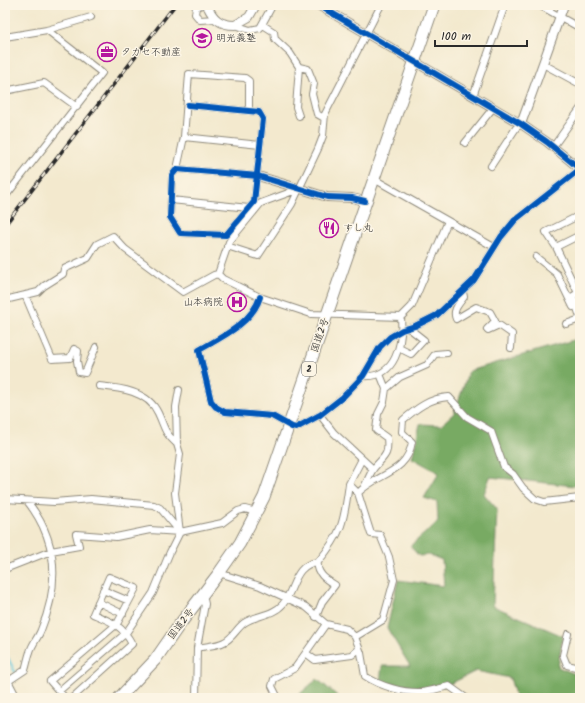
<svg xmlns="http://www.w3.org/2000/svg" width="585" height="703" viewBox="0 0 585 703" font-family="Kalam,'Klee One',sans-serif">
<rect width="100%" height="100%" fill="#fcf5e5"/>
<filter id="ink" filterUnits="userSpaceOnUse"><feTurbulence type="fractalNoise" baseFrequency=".025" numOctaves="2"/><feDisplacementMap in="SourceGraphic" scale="8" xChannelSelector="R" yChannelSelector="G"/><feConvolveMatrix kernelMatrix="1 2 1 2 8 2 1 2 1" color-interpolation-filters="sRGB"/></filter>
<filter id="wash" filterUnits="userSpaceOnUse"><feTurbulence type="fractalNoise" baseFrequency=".012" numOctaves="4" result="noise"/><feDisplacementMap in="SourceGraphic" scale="16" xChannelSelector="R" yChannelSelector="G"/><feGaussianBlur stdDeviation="0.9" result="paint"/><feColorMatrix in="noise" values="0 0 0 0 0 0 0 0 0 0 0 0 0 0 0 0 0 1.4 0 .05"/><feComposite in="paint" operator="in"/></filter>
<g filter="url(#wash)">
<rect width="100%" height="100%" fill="#f3e9ce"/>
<path fill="#78aa64" stroke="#526a48" d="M580,338V481L575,486L490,477L484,494L497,509L493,606L563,636L558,667L580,676V698H516L510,678L476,671L450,684L422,692L380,681L382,666H410L387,628L398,580L444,586L442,560L429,555L419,556L410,546L438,522L437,502L424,498L439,473L412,458L420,424L441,425L454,413L469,371Z
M317,679L340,698H295Z"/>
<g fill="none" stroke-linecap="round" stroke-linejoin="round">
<path stroke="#60c8dd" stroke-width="2" d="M5,652L15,672"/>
</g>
</g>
<g filter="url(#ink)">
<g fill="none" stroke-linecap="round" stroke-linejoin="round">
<g stroke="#8f8a7c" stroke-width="8">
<path id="minor" d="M202,5L196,7L195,14L200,20L215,19
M539,5L580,28
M235,25L250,30L260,28L272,6
M263,25L274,32L275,39L290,53L299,67L308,69L314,84L312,94L317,114L324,118
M5,37L47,30L91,17
M543,64L580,84
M5,91L44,83L77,107
M473,96L505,5
M188,105L259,112L263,119L254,202L226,235L180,233L170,217L172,175L177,169L258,176
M299,116L296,107L299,67
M184,137L260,145
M465,143L493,108
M553,147L580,109
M491,166L516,128L521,124
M177,169L184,137L189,74L245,78L249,81V110
M374,179L494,247
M299,189L261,203L229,242L218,274L223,279L260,297L311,314L401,317C403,343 396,379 363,376
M5,197L102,73L47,30
M171,200L249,208
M580,215L546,232L556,247L578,293L573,296L580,317
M227,246L258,256L292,204L318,149L323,136L325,114L381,5
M556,247L580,235
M536,257L557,274L573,307
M463,292L464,297C459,304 452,310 456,319L476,307L490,312L495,321L487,329L488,330L499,325L512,334L511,348
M25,295L52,359L70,358L74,349L78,351L77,361L79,372L85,373L96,347
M260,297C252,323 222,337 199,350L211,401L216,407L225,412L272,416L292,427L296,428L320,415L343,397L363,376L380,347L390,337L402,330L415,326L437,315L474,280L501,237L515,220L580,169
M5,300L38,292L44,286L63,274L64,269L88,258L97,244L113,236L125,249L183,292L214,275L218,274
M401,317L412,306L448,221
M566,324L580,319
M399,348L411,354L424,340L410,329H407
M99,386C120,388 148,391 158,413C166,430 163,431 177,444
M386,389L400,377L427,365L435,354L447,353
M320,415L334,433L373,469
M365,485C368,480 370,473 374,468C384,456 389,456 387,438L376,430L378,414L384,402L386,389L380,374
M358,493C377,473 407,474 412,442L402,432L403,420C417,408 430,398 449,397L467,417L491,431L504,467L513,474L523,488L535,499L544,502L580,498
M5,499L54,502L91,499L154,505L160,508L180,532L222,523L238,511L245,509L256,512
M5,569L51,551L79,546L76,534L116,537L150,530L180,532
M219,573L260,586L306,607L326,624L347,629L355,637L361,653L365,676C380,686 403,693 422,692C431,691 440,688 449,686L466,698
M103,590L129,601
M98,602L123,614
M316,617L322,602L335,585C327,580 316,574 318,562
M568,634L563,655L567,665L580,668
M355,637L383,620L394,580L389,557L380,535L371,534L358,493L349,484L362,459
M197,648C205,646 217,646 224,642C232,639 237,628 244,623C255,615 273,616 283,604C295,589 294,564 318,562C343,532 344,521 349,484
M307,654L315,660L352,655L359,649
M7,682L25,670C27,664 28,657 30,652C32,644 38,638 41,630C60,584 58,540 27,501
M59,691L126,633L153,593L170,552L180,532L175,493L180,454L177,444L176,407L179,390
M65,698L50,681L117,624L136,588L109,577L93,614C112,622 122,625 132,644L72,698
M196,698L197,648L205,604L203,595
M278,698L272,686L274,679L295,668L326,624"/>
</g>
<g stroke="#8f8a7c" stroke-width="10">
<path id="tertiary" d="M207,5C213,19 220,25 235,25L249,17L256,5
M318,5L521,124L547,142L580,169
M521,124L564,5
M258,176L327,197L352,198L365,201
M5,677L16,698"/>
</g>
<g stroke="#8f8a7c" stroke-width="13">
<path id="trunk" d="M119,698L155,660L180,624L219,573L240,543L264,497L434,5"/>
</g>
<use href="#minor" stroke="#fff" stroke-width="6"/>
<use href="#tertiary" stroke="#fff" stroke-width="8"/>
<use href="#trunk" stroke="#fff" stroke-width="11"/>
<g stroke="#2b2b2b" stroke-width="3.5">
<path id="rail" d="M5,225L175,5"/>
</g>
<use href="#rail" stroke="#fcf5e5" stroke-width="2" stroke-dasharray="6" stroke-linecap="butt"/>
<g stroke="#fcf5e5" stroke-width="8">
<path id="cycleway" d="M188,105L259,112L263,119L254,202L226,235L180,233L170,217L172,175L177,169L258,176L327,197L352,198L365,201
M260,297C252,323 222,337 199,350L211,401L216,407L225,412L272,416L292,427L296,428L320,415L343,397L363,376L380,347L390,337L402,330L415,326L437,315L474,280L501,237L515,220L580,169L547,142L521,124L318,5"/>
</g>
<use href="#cycleway" stroke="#0057b8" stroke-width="6"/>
</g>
</g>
<defs>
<g id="school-ring" transform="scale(1)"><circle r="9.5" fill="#fcf5e5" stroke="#b5179e" stroke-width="1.5"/><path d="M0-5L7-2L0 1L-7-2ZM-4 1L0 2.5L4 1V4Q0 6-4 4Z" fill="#b5179e"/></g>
<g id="office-ring" transform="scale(1)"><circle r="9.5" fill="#fcf5e5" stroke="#b5179e" stroke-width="1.5"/><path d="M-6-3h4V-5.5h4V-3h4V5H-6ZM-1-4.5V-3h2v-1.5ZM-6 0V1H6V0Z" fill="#b5179e"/></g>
<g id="restaurant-ring" transform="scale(1)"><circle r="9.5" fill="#fcf5e5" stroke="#b5179e" stroke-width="1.5"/><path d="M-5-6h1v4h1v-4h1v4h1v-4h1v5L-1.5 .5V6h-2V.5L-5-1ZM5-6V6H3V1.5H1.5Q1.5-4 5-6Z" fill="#b5179e"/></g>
<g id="hospital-ring" transform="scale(1)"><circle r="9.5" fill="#fcf5e5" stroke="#b5179e" stroke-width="1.5"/><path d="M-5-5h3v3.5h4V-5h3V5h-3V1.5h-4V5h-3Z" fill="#b5179e"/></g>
</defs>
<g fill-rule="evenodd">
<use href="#school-ring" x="202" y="38"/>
<use href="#office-ring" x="107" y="52"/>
<use href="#restaurant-ring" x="329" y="228"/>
<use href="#hospital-ring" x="237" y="302"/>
</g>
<g text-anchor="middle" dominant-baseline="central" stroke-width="3" stroke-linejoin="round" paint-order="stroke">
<rect fill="#fcf5e5" stroke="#6a6863" stroke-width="1" x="302" y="362" width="14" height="14" rx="3"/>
<g font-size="9" font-weight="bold" fill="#2b2b2b">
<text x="309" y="369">2</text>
</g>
<g font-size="10" fill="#2b2b2b" stroke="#fcf5e5" text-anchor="start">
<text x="216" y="38">明光義塾</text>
<text x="121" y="52">タカセ不動産</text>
<text x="343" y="228">すし丸</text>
<text x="223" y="302" text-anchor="end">山本病院</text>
</g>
<g font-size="10" fill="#2b2b2b" stroke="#fcf5e5">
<text transform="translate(320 335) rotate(-71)">国道2号</text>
<text transform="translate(181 624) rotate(-53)">国道2号</text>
</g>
</g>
<rect width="585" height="703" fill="none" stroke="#fcf5e5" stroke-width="20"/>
<path d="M435 40v6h92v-6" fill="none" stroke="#2b2b2b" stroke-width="2"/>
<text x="441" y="40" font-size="12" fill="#2b2b2b" stroke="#fcf5e5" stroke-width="3" paint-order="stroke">100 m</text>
</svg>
